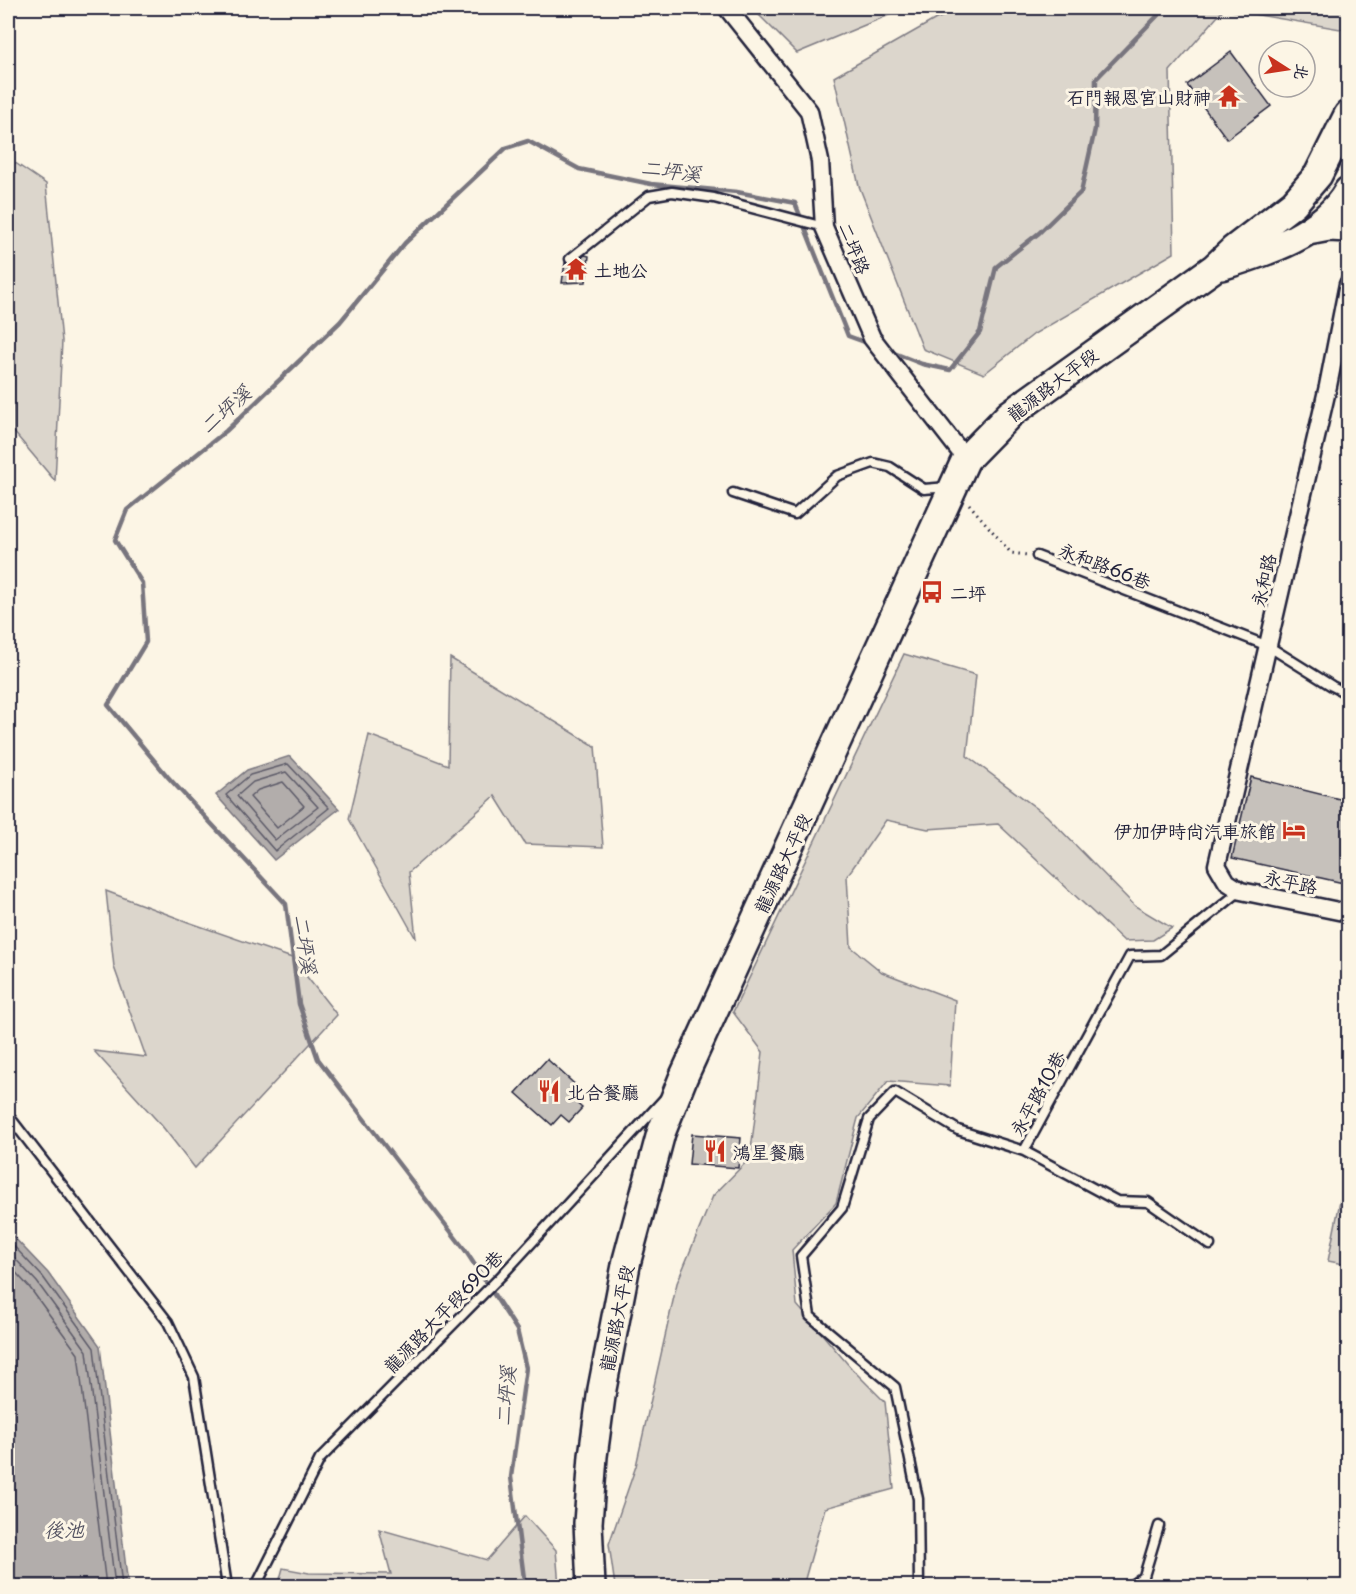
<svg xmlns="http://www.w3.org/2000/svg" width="1356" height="1594" viewBox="0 0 1356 1594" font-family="'Playpen Sans','LXGW WenKai TC',sans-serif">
<rect width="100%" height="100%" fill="#fcf5e5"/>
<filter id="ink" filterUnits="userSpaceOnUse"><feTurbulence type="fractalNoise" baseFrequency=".0167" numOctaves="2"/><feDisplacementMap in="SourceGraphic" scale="12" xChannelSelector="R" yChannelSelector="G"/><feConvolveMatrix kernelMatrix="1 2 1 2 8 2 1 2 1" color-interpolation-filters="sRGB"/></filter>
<g filter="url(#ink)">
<path fill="#dcd6cc" stroke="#7f7c84" stroke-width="1.5" d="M752,8H906L797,53Z
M965,8H1348V25L1346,30L1224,9L1170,71L1174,253L1034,334L984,374L923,349L859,186L834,77L936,19Z
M8,158L46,184L62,341L55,481L13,431L14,326L10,241L8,238Z
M904,654L976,675L967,756L1047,816L1135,906L1172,928L1153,940L1124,941L998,824L928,829L886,820L847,876L851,947L882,972L955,1000L950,1086L888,1081L858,1118L836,1203L792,1250L797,1305L852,1369L885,1402L894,1489L825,1508L803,1586H615L609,1544L636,1466L677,1283L713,1196L750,1158L763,1052L733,1012Z
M450,658L595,746L603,847L525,844L495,796L409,872L416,939L349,819L369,735L448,765Z
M106,891L188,922L292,958L337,1015L195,1168L162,1126L94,1051L146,1057L114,967Z
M1348,1162V1265L1328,1261Z
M525,1516L556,1550L559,1586H278L283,1568L309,1573L391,1574L379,1529L487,1560Z"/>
<path fill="#b2adab" stroke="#78757e" stroke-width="1.5" d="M290,756L339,809L274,860L216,795L247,770Z
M8,1231L48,1273L100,1346L128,1586H8Z"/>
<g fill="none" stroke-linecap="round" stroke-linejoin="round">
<path stroke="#5c5a68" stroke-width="1.5" d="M288,764L329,808L275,851L226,795L250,775Z
M286,772L318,807L275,840L237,796L253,782Z
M283,782L304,806L277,828L250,797L258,790Z
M8,1240L43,1277L94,1348L122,1586
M8,1251L37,1282L87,1351L115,1586
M8,1264L30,1288L78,1354L106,1586"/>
<path stroke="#78757e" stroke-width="4.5" d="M889,351L922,364L950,370L980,332L996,267L1039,233L1081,192L1095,129L1096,79L1165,8
M525,1586L511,1477L526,1368L517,1330L465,1250L318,1059L299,1004L286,904L168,777L108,705L146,642L142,583L115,540L127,510L226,431L340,322L405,243L506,148L528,141L579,169L651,184L737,192L795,203L848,336L870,344"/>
</g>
<path fill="#c6c1bb" stroke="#22223b" stroke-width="1.5" d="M1231,52L1271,106L1227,139L1187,85Z
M585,255L589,256L586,282L562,283L565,263L572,265Z
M1251,777L1348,801V884L1232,858Z
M547,1059L581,1090L572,1099L582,1108L569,1122L561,1115L552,1125L516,1093Z
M692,1134L741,1138L738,1168L689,1164Z"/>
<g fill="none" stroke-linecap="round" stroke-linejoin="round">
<g stroke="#22223b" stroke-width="13">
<path id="service" d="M570,259L649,196L672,192L714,198L824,227
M733,493L795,514L837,476L873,463L890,467L924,489L948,487
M1037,556L1268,646L1332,686L1348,694
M8,1115L168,1322L194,1377L227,1586
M1024,1151L1117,1201L1148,1202L1210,1245
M256,1586L320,1459L502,1275L665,1098
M919,1586L918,1499L895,1387L810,1316L801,1256L842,1208L869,1119L895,1092L958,1130L1024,1151L1130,956L1161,955L1240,891
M1130,1586L1144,1576L1159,1526"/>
</g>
<g stroke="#22223b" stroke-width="21">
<path id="minor" d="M727,8L809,111L820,161L824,227L872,338L966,459
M1348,284L1328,386L1217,865L1227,882L1241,891L1348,913"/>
</g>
<g stroke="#22223b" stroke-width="32">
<path id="primary" d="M1308,231L1329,227L1348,228
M1221,266C1267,252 1323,235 1348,191
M591,1586L588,1523L593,1456L602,1389L627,1260L661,1133L683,1078L966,459L1010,414L1214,268L1233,250L1294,203L1318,175L1348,115"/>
</g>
<path stroke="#22223b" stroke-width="3" stroke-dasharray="1.5 4.5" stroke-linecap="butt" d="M969,504L1011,553L1027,555"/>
<use href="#service" stroke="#fcf5e5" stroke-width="8"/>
<use href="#minor" stroke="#fcf5e5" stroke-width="16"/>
<use href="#primary" stroke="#fcf5e5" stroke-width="27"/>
</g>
</g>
<defs>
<g id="temple-bare" transform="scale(1.8)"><path d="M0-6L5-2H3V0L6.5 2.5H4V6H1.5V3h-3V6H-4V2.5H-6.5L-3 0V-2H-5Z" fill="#c8321e" stroke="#fcf5e5" stroke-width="2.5" paint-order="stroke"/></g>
<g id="bus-bare" transform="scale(1.8)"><path d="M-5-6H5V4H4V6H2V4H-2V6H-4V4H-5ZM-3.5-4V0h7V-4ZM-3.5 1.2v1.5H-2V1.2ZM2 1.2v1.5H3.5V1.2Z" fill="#c8321e" stroke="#fcf5e5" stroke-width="2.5" paint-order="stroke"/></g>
<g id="hotel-bare" transform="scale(1.8)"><path d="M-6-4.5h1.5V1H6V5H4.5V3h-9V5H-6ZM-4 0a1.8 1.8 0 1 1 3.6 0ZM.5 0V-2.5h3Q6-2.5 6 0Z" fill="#c8321e" stroke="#fcf5e5" stroke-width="2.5" paint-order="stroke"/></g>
<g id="restaurant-bare" transform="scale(1.8)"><path d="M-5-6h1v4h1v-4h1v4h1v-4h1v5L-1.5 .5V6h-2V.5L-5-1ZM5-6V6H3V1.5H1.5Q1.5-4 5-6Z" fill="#c8321e" stroke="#fcf5e5" stroke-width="2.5" paint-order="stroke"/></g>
</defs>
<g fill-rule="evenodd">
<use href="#temple-bare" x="1229" y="96"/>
<use href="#temple-bare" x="576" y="269"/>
<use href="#bus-bare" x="932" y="592"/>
<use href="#hotel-bare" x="1294" y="830"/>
<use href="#restaurant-bare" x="549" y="1091"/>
<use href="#restaurant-bare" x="715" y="1151"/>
</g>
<g text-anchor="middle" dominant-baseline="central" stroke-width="6" stroke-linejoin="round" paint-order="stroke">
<g font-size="18" fill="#22223b" stroke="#fcf5e5" text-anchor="start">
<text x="1211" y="96" text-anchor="end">石門報恩宮山財神</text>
<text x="594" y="269">土地公</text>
<text x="950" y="592">二坪</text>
<text x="1276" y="830" text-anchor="end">伊加伊時尚汽車旅館</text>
<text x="567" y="1091">北合餐廳</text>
<text x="733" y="1151">鴻星餐廳</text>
</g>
<g font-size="18" fill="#22223b" stroke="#fcf5e5">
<text transform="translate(855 248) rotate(68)">二坪路</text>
<text transform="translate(1052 384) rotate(-37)">龍源路大平段</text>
<text transform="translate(1105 565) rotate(21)">永和路66巷</text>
<text transform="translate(1263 580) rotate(-77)">永和路</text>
<text transform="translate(782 863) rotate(-65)">龍源路大平段</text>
<text transform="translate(1291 881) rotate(12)">永平路</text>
<text transform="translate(1037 1093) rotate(-61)">永平路10巷</text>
<text transform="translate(443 1311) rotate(-46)">龍源路大平段690巷</text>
<text transform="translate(616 1318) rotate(-79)">龍源路大平段</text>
</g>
<g font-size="20" font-style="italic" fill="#545362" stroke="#fcf5e5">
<text transform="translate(671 170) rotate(7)">二坪溪</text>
<text transform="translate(225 409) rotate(-42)">二坪溪</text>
<text transform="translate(306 944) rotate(82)">二坪溪</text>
<text transform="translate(505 1396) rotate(-85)">二坪溪</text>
<text x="64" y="1529">後池</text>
</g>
</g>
<rect width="1356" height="1594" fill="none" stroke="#fcf5e5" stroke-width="30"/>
<rect x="15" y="15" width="1326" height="1564" fill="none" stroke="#22223b" stroke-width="2" filter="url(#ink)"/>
<g transform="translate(1287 69) rotate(102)"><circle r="28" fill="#fcf5e5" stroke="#a5a1a1" stroke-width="1.5"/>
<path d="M0-4.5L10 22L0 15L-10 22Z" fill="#c8321e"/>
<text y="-9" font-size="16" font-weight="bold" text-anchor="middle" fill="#22223b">北</text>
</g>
</svg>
